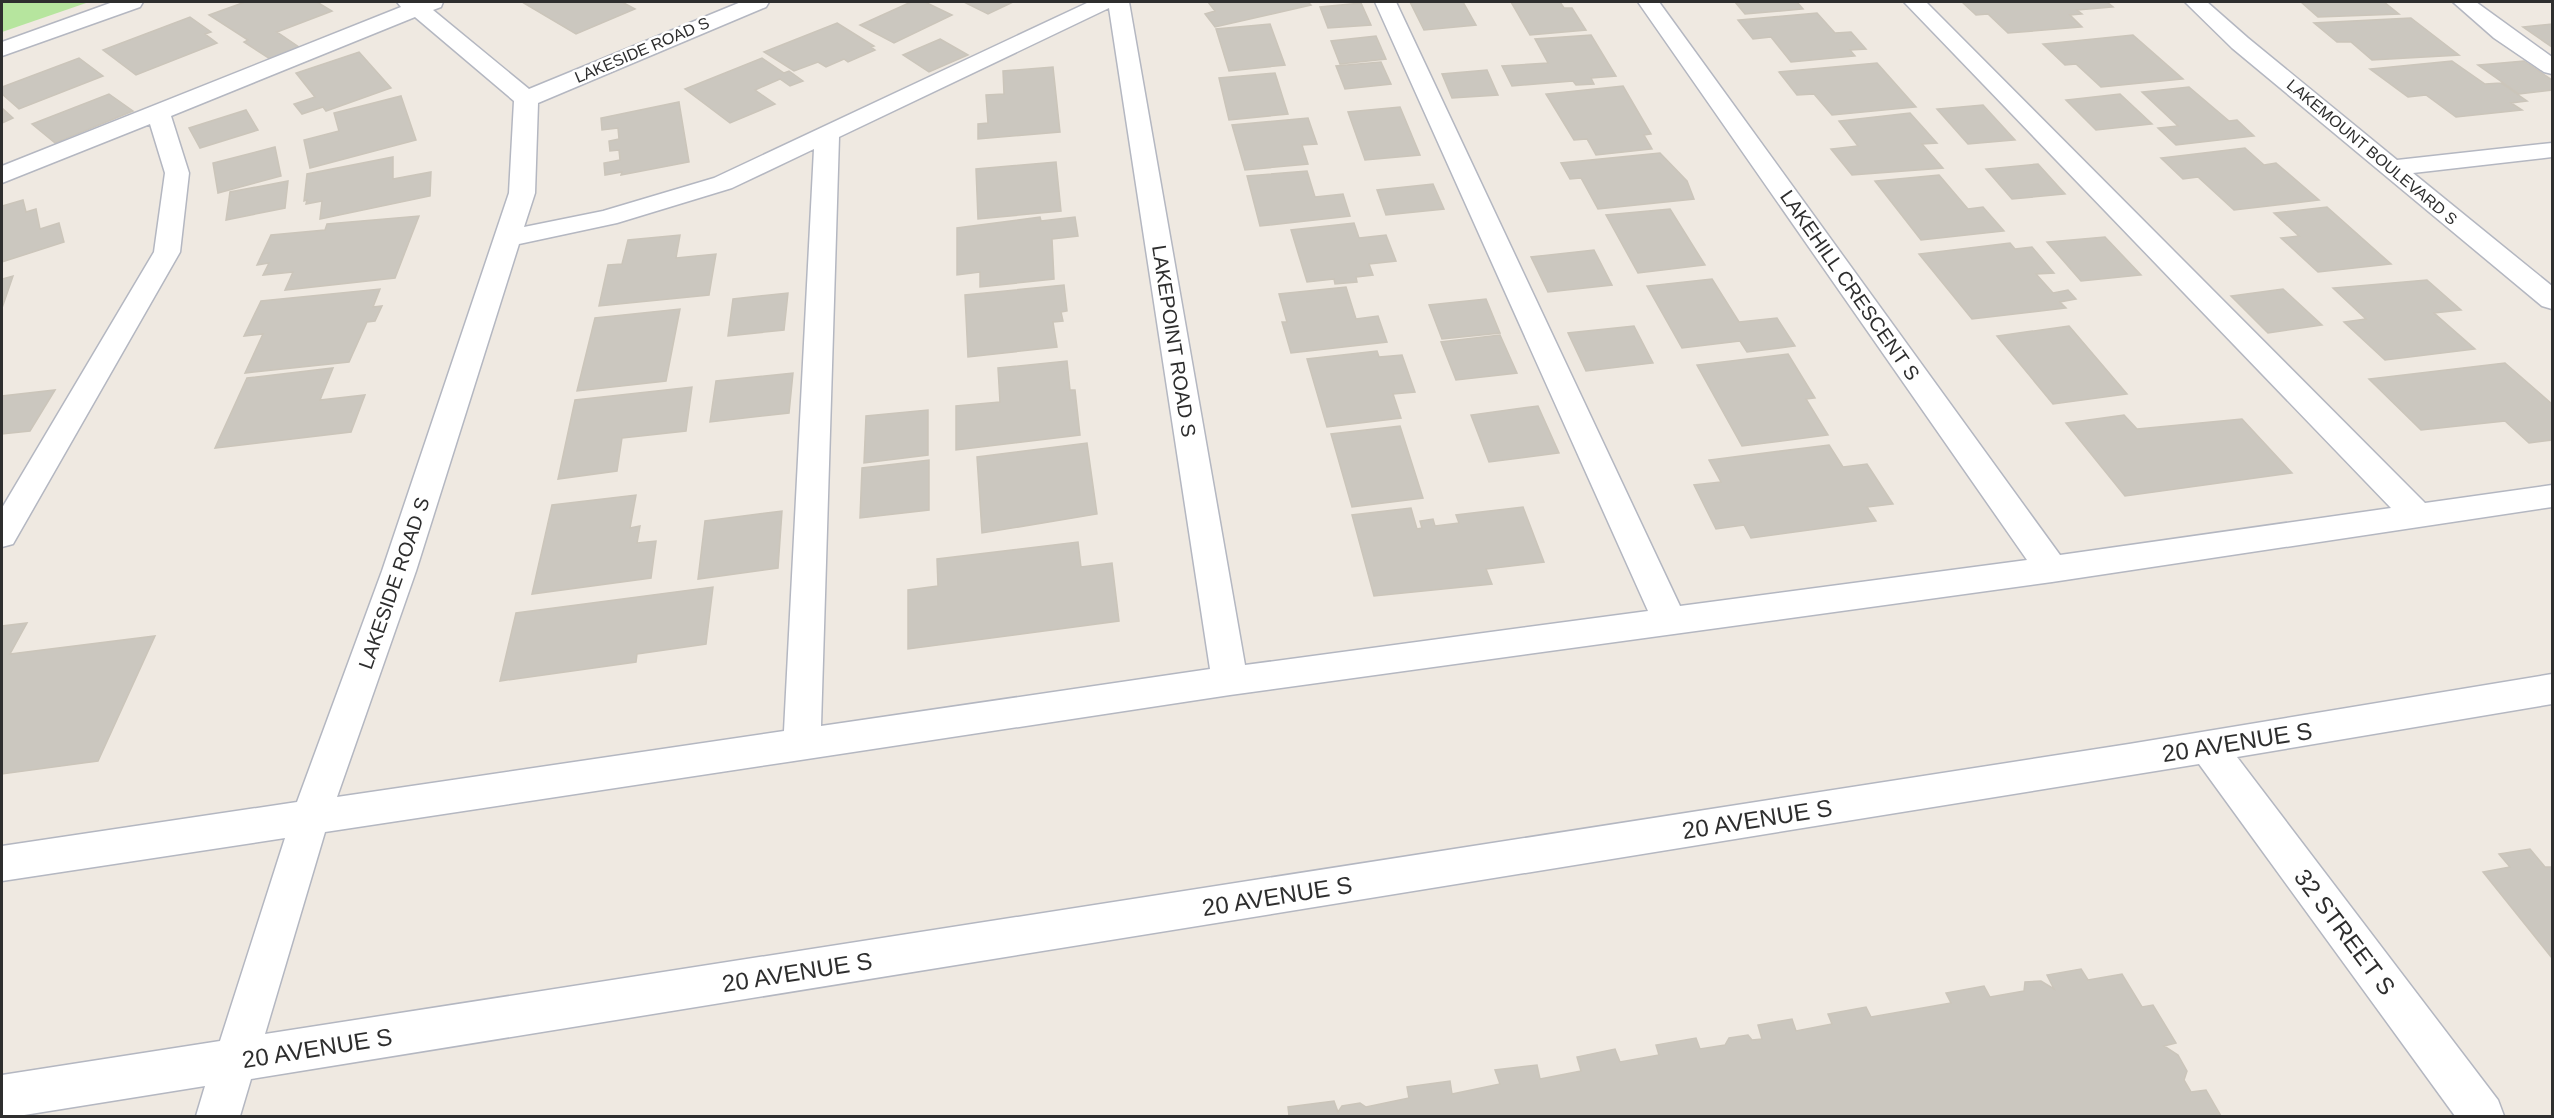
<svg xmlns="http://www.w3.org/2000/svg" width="2554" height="1118" viewBox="0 0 2554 1118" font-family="Arial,sans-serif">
<rect width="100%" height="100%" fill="#efe9e1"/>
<path fill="#b6e59e" d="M2,2H89L2,32Z"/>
<path fill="#cbc7bf" stroke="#cbc5ba" stroke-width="1.5" d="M245,2H317L332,11L277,32L299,47L270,59L244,42L248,40L209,15Z
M522,2H622L635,9L576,34Z
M911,2H925L952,15L894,43L860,25Z
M964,2H1013L988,14Z
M1208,2H1308L1311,5L1215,27L1205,14L1215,11Z
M1410,2H1463L1476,25L1424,30Z
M1511,2H1560L1564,8H1572L1586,30L1530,35Z
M1735,2H1797L1803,9L1745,14Z
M1962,2H2107L2113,7L2077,10L2082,14L2070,15L2082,27L2008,33L1988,14L1976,15Z
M2301,2H2384L2399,14L2318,17Z
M1361,3L1371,25L1328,28L1320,7Z
M1817,13L1835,33L1851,32L1866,49L1850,50L1855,56L1791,62L1771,37L1753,39L1738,20Z
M190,17L211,32L205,34L217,43L136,75L103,50Z
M2411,18L2459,55L2372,60L2351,42H2337L2314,23Z
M837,23L874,46L871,47L875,50L848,62L844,59L826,67L818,62L794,71L764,52Z
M1270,24L1285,65L1229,71L1216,29Z
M2552,24V47L2523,27Z
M1591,35L1616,76L1591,78L1594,84L1576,85L1573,81L1512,86L1502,66L1548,63L1535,39Z
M2133,35L2183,79L2101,87L2076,64L2065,65L2043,44Z
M1376,36L1386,59L1340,64L1331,41Z
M940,39L968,55L929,72L903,55Z
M359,52L391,88L326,111L323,107L302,114L294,104L315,97L296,73Z
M79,58L103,76L19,109L2,94V87Z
M762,58L784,73L789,71L803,81L790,86L780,79L755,90L775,104L730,123L685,89Z
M2452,61L2485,84L2501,83L2527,101L2511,103L2522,110L2456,117L2426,95L2408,97L2370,69Z
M2524,61L2552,80V90L2519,94L2478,65Z
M1381,62L1391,84L1345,89L1336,66Z
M1877,63L1916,107L1832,115L1814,94L1797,95L1779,72Z
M1053,67L1060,132L978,139V124L988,123L986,95L1004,94L1003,71Z
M1487,70L1498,95L1452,98L1442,74Z
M1275,73L1288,114L1229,120L1219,78Z
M1623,86L1651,134L1644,135L1652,149L1596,155L1587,139L1574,140L1546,94Z
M2189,87L2229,121L2237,120L2254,136L2176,145L2158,128L2178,126L2142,92Z
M109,94L133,111L55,143L32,124Z
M2120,94L2152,124L2096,130L2066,100Z
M401,96L416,140L310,168L304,140L339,131L334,113Z
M679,102L689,162L621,175L622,172L605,175L604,163L620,160L619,150L610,151L609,141L619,139L618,128L602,130L601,118Z
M1983,105L2015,140L1968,144L1937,109Z
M1400,107L1420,155L1365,160L1348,112Z
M2,108L13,118L2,123Z
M246,110L258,130L200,148L189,128Z
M1910,113L1937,143L1922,144L1943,168L1852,175L1831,149L1858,146L1839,121Z
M1308,118L1317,144L1302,145L1308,164L1245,170L1232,125Z
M275,147L281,176L218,193L213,163Z
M2245,148L2264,165L2276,163L2319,200L2234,210L2198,177L2183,179L2161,158Z
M1660,153L1687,181L1694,199L1598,209L1581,178L1570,179L1561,163Z
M393,157V179L431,172L430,196L320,219L322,201L306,204L307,200L304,201L307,174Z
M1056,162L1061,211L978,219L976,169Z
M2038,164L2065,194L2012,199L1986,169Z
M1307,171L1315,197L1343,194L1350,216L1260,226L1247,176Z
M1939,175L1968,209L1983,207L2004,231L1921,240L1875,181Z
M288,181L285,208L226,220L230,192Z
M1433,184L1444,209L1386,215L1377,190Z
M23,200L26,212L36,209L40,229L59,223L64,242L2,262V206Z
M2327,207L2391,264L2318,272L2281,238L2299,236L2274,213Z
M1670,209L1705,265L1638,273L1606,215Z
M419,216L395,278L285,290L293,272L263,275L269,263L257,265L271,235L325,230L327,224Z
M1040,217L1041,221L1075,217L1078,236L1052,239L1054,279L980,287V272L957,275V228Z
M1354,223L1359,238L1386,235L1396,261L1369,264L1373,275L1356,277L1357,282L1335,284L1334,279L1307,282L1291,230Z
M680,235L676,258L716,254L709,295L599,306L608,265L622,264L628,240Z
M2105,237L2141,275L2081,281L2047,242Z
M2010,243L2015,249L2032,247L2054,273L2036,274L2053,293L2068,290L2076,299L2060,302L2066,308L1972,319L1919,254Z
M1594,250L1612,285L1548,292L1531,257Z
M13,276L2,308V279Z
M1712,279L1739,322L1777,318L1795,346L1747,352L1740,341L1682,348L1647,286Z
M2427,280L2461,310L2434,313L2475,349L2385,360L2344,322L2366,319L2333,288Z
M1064,285L1067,311L1061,312L1063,321L1053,322L1057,347L968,357L965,295Z
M1346,287L1356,319L1378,316L1387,342L1291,353L1282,322H1287L1279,294Z
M380,289L373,307L382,306L375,321L367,322L349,362L245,373L263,334L244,336L261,301Z
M2283,289L2322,325L2268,333L2231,296Z
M788,293L784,330L728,336L733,299Z
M1486,299L1500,333L1442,339L1429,305Z
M680,309L666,381L577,391L595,318Z
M1634,326L1653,363L1586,371L1568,333Z
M2069,326L2127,394L2053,404L1997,336Z
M1500,335L1517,373L1456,380L1441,342Z
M1377,351L1379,357L1402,355L1415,392L1393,394L1401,418L1327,427L1307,359Z
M1788,354L1815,398L1806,399L1828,435L1742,446L1697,365Z
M1067,361L1070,390H1075L1080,435L956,450V406L1000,402L998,368Z
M2505,363L2552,404V440L2529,443L2505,421L2421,430L2369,379Z
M333,368L320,400L365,395L351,432L215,448L247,378Z
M793,373L789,413L710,422L716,381Z
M692,387L686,431L622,438L617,471L558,479L575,400Z
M55,390L30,431L2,434V396Z
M1538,406L1559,453L1489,462L1471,415Z
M928,410V455L864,463L866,416Z
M2124,415L2137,429L2242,419L2292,473L2125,496L2066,423Z
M1400,426L1423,498L1352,507L1331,434Z
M1087,443L1097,514L982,533L977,457Z
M1829,445L1843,467L1867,464L1893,504L1867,507L1876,521L1751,538L1744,525L1716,529L1694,485L1721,482L1709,460Z
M929,460V510L860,518L862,468Z
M636,495L630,528L640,526L637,543L656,541L651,578L532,594L552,505Z
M1523,507L1544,562L1486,569L1492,584L1374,596L1352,515L1411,508L1417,529L1422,528L1420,521L1433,519L1435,526L1459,523L1456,515Z
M782,511L778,568L698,579L705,521Z
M1078,542L1081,567L1112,563L1119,621L908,649V590L938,586L937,559Z
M713,587L706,644L637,654L636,662L500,681L516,613Z
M27,623L10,654L155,636L98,761L2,774V626Z
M2530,849L2545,867H2552V958L2483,872L2510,867L2499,854Z
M2081,969L2088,980L2122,974L2142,1007L2153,1005L2176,1043L2164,1046L2178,1055L2187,1071L2184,1080L2191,1092L2206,1090L2221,1116H1289L1288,1107L1334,1101L1338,1112L1342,1106L1360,1103L1366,1107L1409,1098L1407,1087L1450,1081L1452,1094L1500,1084L1495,1070L1537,1065L1540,1079L1581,1071L1577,1057L1615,1049L1620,1062L1659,1055L1656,1045L1696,1038L1700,1049L1725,1045L1729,1038L1748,1035L1752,1040L1762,1039L1758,1025L1792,1019L1796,1031L1832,1024L1828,1014L1866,1007L1871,1017L1951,1003L1946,993L1984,986L1990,997L2024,991L2025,982L2041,981L2054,989L2047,975Z"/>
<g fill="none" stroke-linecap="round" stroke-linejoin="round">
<g stroke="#b4b7c1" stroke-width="3">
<path id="minor" d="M113,2H143L140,7L2,56V42Z
M397,2H443L441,7L433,10L529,89L741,2H769L766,7L538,103L535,193L524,227L603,211L714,178L1089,2H1129L1245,665L1648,611L1375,2H1396L1680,606L2027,560L1638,2H1659L2060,555L2391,508L1904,2H1926L2425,503L2552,485V507L2052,582L1230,695L325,832L265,1034L2129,744L2552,674V704L2237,757L2498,1100L2504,1116H2455L2199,764L251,1079L240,1116H196L205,1086L18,1116H2V1075L220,1041L285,838L2,881V846L297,802L382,571L509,193L514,101L415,17L171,116L189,173L180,252L13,544L2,547V508L154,252L165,173L150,124L2,183V166L401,7ZM1109,8L1210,669L821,726L839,137ZM814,149L784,731L337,797L416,571L519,244L617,223L732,188Z
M2185,2H2207L2248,38L2397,160L2552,143V157L2413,173L2552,286V309L2542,306L2232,48Z
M2453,2H2476L2552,57V74L2544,72L2494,38Z"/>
</g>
<use href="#minor" fill="#fff" fill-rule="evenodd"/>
</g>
<g text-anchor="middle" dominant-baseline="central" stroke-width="5" stroke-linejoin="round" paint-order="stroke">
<g font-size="16" fill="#2e2e2e" stroke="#fff">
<text transform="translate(642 50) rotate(-23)">LAKESIDE ROAD S</text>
<text transform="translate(2372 152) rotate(40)">LAKEMOUNT BOULEVARD S</text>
</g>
<g font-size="20" fill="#2e2e2e" stroke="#fff">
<text transform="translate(1850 285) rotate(55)">LAKEHILL CRESCENT S</text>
<text transform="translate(1174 341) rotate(81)">LAKEPOINT ROAD S</text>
<text transform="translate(394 583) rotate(-71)">LAKESIDE ROAD S</text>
</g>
<g font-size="24" fill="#2e2e2e" stroke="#fff">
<text transform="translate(2237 742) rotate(-9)">20 AVENUE S</text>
<text transform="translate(1757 819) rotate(-9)">20 AVENUE S</text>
<text transform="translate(1277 896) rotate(-9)">20 AVENUE S</text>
<text transform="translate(2345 932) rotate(53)">32 STREET S</text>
<text transform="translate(797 972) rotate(-9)">20 AVENUE S</text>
<text transform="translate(317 1048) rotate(-9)">20 AVENUE S</text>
</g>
</g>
<rect width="2554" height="1118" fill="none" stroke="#2e2e2e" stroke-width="6"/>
</svg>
